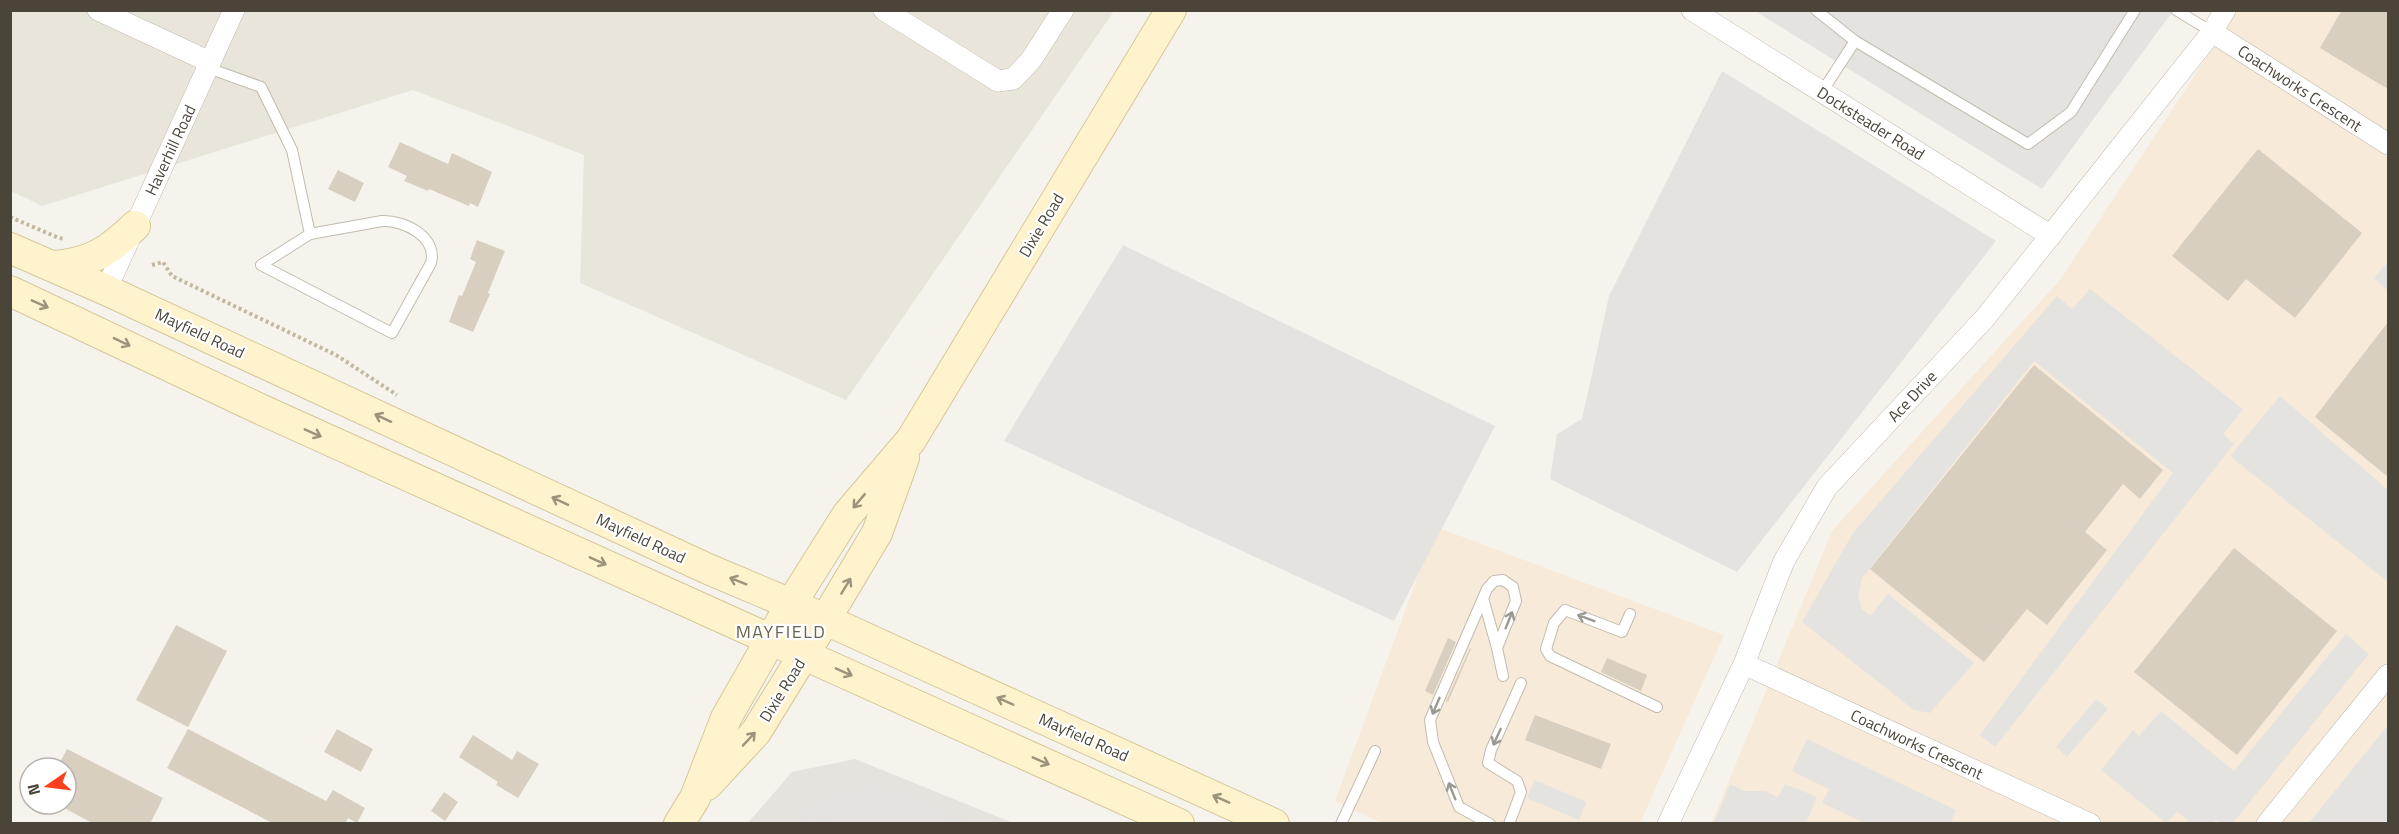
<svg xmlns="http://www.w3.org/2000/svg" width="2399" height="834" viewBox="0 0 2399 834" font-family="'Titillium Web',sans-serif">
<rect width="100%" height="100%" fill="#f6f3ec"/>
<path fill="#eae5da" d="M11,11H1114L846,400L580,283L584,155L413,90L42,206L11,191Z"/>
<path fill="#f7ead8" d="M2237,11H2388V823L1711,824L1832,531L2060,280Z
M1436,527L1724,635L1640,823H1382L1335,801Z"/>
<path fill="#e6e2dd" d="M855,759L1013,823L747,824L792,772Z"/>
<path fill="#e5e3e0" d="M1755,11H2173L2042,189Z
M1722,71L1996,241L1737,572L1550,479L1557,434L1582,419L1609,296Z
M1123,245L1495,426L1394,621L1004,441Z
M2388,262V291L2374,278Z
M2090,289L2243,409L2223,434L2234,444L1995,747L1980,735L2173,473L2034,361L1862,578L1858,596L1862,609L1870,616L1888,594L1974,663L1930,713L1914,710L1802,622L1853,533L2057,296L2072,309Z
M2280,396L2388,490V582L2230,456Z
M2346,634L2369,654L2233,823H2221L2216,820L2212,823H2191L2177,812L2166,823L2101,770L2133,730L2139,736L2161,711L2234,771Z
M2096,699L2108,709L2067,757L2056,747Z
M2388,725V823H2309Z
M1807,739L1956,810L1951,823H1865L1822,803L1829,789L1792,771Z
M1535,780L1586,802L1579,820L1527,798Z
M878,784L883,804L889,805L896,791L965,823H802L810,810L824,819L827,814L823,800Z
M1730,784L1745,791H1765L1778,797L1785,784L1817,797L1806,823H1714Z"/>
<path fill="#d8cfc1" d="M2342,10H2388V89L2320,48Z
M400,142L448,164L452,153L492,172L478,207L470,203L469,206L429,189L428,191L404,181L407,176L388,167Z
M2258,149L2362,233L2295,318L2246,279L2228,301L2172,256Z
M338,170L364,183L355,202L328,189Z
M477,240L505,251L488,293L490,294L473,332L449,322L459,295L462,296L476,262L470,259Z
M2388,322V477L2315,417Z
M2034,365L2163,470L2140,499L2123,484L2085,532L2107,550L2047,625L2027,609L1984,662L1870,569Z
M2234,548L2337,631L2237,755L2134,672Z
M176,625L227,651L188,727L136,700Z
M1448,638L1456,642L1433,695L1425,691Z
M1470,648L1471,649L1448,702L1446,701Z
M1607,658L1647,675L1641,691L1601,672Z
M1535,715L1611,744L1601,769L1525,740Z
M188,729L326,801L333,790L365,808L357,823L348,818L345,824H274L167,768Z
M337,729L373,749L361,772L324,752Z
M473,735L512,760L517,751L539,764L518,798L496,785L498,782L459,757Z
M67,749L163,798L150,824H94L66,809V768H57Z
M444,792L458,802L445,821L431,811Z"/>
<g fill="none" stroke-linecap="round" stroke-linejoin="round">
<g stroke="#c2bbae" stroke-width="12">
<path id="lane" d="M1816,10L1855,41L2028,144L2071,112L2135,10
M2176,10L2212,32
M208,68L261,87L292,150L310,234
M1822,92L1855,41
M382,221C404,220 438,237 431,263L392,333L261,265L310,234Z
M1483,598L1497,648
M1630,614L1622,632L1565,610L1554,623L1546,649L1550,656L1657,707
M1341,824L1375,751
M1490,824L1459,807L1433,742L1430,720L1487,589L1494,581L1503,580L1513,587L1516,601L1497,648L1503,676
M1509,824L1521,792L1517,781L1488,763L1491,750L1521,683"/>
</g>
<g stroke="#c2bbae" stroke-width="22">
<path id="street" d="M98,10L210,62
M884,10L998,81L1013,79L1031,60L1063,10
M1692,10L2051,236
M2212,32L2388,144
M106,290L234,10
M1744,664L2090,824
M1668,824L1744,664L1784,561L1827,487L1985,318L2212,32L2225,10
M2267,824L2388,675"/>
</g>
<g stroke="#d6c79b" stroke-width="32">
<path id="secondary" d="M10,248L106,290L708,569L791,604L1274,824
M52,266C90,264 109,251 135,226
M10,291L260,409L1179,824
M707,785L756,732L825,620L877,533L904,458
M679,824L695,798L726,718L791,604L847,515L911,440L1171,10"/>
</g>
<path stroke="#c4b79f" stroke-width="4" stroke-dasharray="3 3" stroke-linecap="butt" d="M10,217L59,238L65,239
M152,265L163,262L172,276L336,355L397,395"/>
<use href="#lane" stroke="#fff" stroke-width="10"/>
<use href="#street" stroke="#fff" stroke-width="21"/>
<use href="#secondary" stroke="#fff3cd" stroke-width="30"/>
</g>
<defs><path id="oneway-shaft" d="M-6 0H5M1.5-3L5.5 0L1.5 3" fill="none" stroke-width="1.6" stroke-linecap="round" stroke-linejoin="round" transform="scale(1.5)"/></defs>
<g stroke="#9c937c">
<use href="#oneway-shaft" transform="translate(40 304) rotate(24)"/>
<use href="#oneway-shaft" transform="translate(122 342) rotate(26)"/>
<use href="#oneway-shaft" transform="translate(383 418) rotate(-155)"/>
<use href="#oneway-shaft" transform="translate(313 433) rotate(24)"/>
<use href="#oneway-shaft" transform="translate(560 501) rotate(-155)"/>
<use href="#oneway-shaft" transform="translate(859 501) rotate(130)"/>
<use href="#oneway-shaft" transform="translate(598 561) rotate(24)"/>
<use href="#oneway-shaft" transform="translate(738 581) rotate(-158)"/>
<use href="#oneway-shaft" transform="translate(846 586) rotate(-59)"/>
<use href="#oneway-shaft" transform="translate(844 672) rotate(24)"/>
<use href="#oneway-shaft" transform="translate(1005 701) rotate(-156)"/>
<use href="#oneway-shaft" transform="translate(749 739) rotate(-47)"/>
<use href="#oneway-shaft" transform="translate(1041 761) rotate(24)"/>
<use href="#oneway-shaft" transform="translate(1221 799) rotate(-156)"/>
</g>
<g stroke="#9c9892">
<use href="#oneway-shaft" transform="translate(1586 618) rotate(-159)"/>
<use href="#oneway-shaft" transform="translate(1509 620) rotate(-68)"/>
<use href="#oneway-shaft" transform="translate(1436 706) rotate(113)"/>
<use href="#oneway-shaft" transform="translate(1497 737) rotate(114)"/>
<use href="#oneway-shaft" transform="translate(1452 791) rotate(-112)"/>
</g>
<g text-anchor="middle" dominant-baseline="central" stroke-width="4.5" stroke-linejoin="round" paint-order="stroke">
<g font-size="16" fill="#4b4439" stroke="#fff">
<text transform="translate(2300 88) rotate(33)">Coachworks Crescent</text>
<text transform="translate(1871 123) rotate(32)">Docksteader Road</text>
<text transform="translate(170 150) rotate(-65)">Haverhill Road</text>
<text transform="translate(1041 225) rotate(-59)">Dixie Road</text>
<text transform="translate(200 333) rotate(25)">Mayfield Road</text>
<text transform="translate(1912 396) rotate(-47)">Ace Drive</text>
<text transform="translate(641 538) rotate(25)">Mayfield Road</text>
<text transform="translate(782 690) rotate(-58)">Dixie Road</text>
<text transform="translate(1084 737) rotate(24)">Mayfield Road</text>
<text transform="translate(1917 744) rotate(25)">Coachworks Crescent</text>
</g>
<g font-size="18" letter-spacing="1.5" fill="#6e6250" stroke="#fff">
<text x="781" y="631">MAYFIELD</text>
</g>
</g>
<rect width="2399" height="834" fill="none" stroke="#4b4439" stroke-width="24"/>
<g transform="translate(48 786) rotate(256)"><circle r="28" fill="#ffffff" stroke="#b7b4b0" stroke-width="1.5"/>
<path d="M0-4.5L10 22L0 15L-10 22Z" fill="#fc3f1d"/>
<text y="-9" font-size="16" font-weight="bold" text-anchor="middle" fill="#4b4439">N</text>
</g>
</svg>
